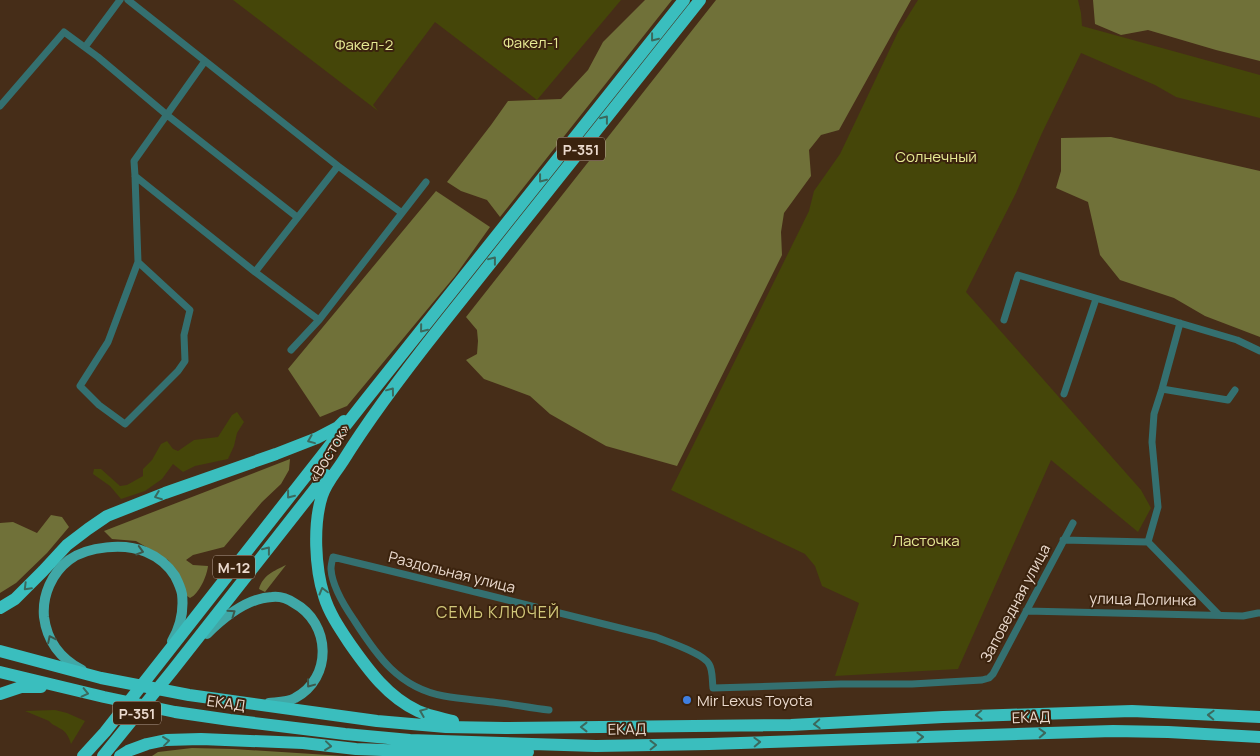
<svg xmlns="http://www.w3.org/2000/svg" width="1260" height="756" viewBox="0 0 1260 756" font-family="Manrope,sans-serif">
<rect width="100%" height="100%" fill="#462d18"/>
<path fill="#454609" d="M233,0H621L537,100L435,22L373,105L378,111Z
M918,0H1078L1081,13L1082,26L1260,75V118L1176,97L1155,85L1081,53L1042,133L1016,193L966,292L1141,490L1151,508L1138,532L1051,460L958,669L835,676L859,603L822,586L815,566L805,554L671,490L809,211L814,191L840,154L898,32Z
M237,412L244,422L237,433L234,446L228,459L195,466L183,472L173,464L162,479L145,491L121,499L110,486L93,474L94,469H101L120,486L127,485L143,476V469L152,460L161,444L167,441L173,449L178,451L194,440L218,437L232,415Z
M55,710L67,713L85,721L71,744C69,737 66,731 59,728C55,725 52,725 49,721L25,711Z"/>
<path fill="#707139" d="M645,0H672L500,217L487,200L461,191L447,182L491,125L508,101L561,99L588,70L603,42Z
M716,0H911L839,130L821,135L809,150L811,176L784,213L781,232L782,255L677,466L606,446L550,414L530,396L484,379L466,360L477,354L478,341L477,330L466,317Z
M1093,0H1260V61L1216,50L1148,30L1121,35L1095,24Z
M1111,137L1260,171V337L1205,316L1174,298L1120,280L1100,255L1088,202L1056,188L1061,171V138Z
M436,191L490,227L455,276L347,406L320,417L288,369Z
M290,459L289,470L281,484L262,502L224,547L193,555L186,560L193,565L208,566C207,576 199,594 190,598L184,594L185,587L168,560L136,541L112,539L104,531Z
M51,515L62,517L69,527L47,553L16,583L0,593V523L13,522L37,533Z
M286,565L265,592L259,589C263,575 274,571 286,565Z
M192,748L233,749L344,756H152L158,752Z"/>
<g fill="none" stroke-linecap="round" stroke-linejoin="round">
<path stroke="#347070" stroke-width="7" d="M128,0L338,166L402,213
M85,47L120,0
M0,106L64,32L98,57L167,115L297,217
M135,176L255,272L319,320
M138,262L190,310L184,335L185,361L178,371L125,424L99,405L80,386L108,342L138,262L135,176L134,161L205,61
M255,272L338,166
M1004,320L1018,275L1237,340L1260,351
M291,350L319,320L426,182
M1162,389L1228,400L1235,390
M1064,394L1096,299
M1063,540L1148,542L1219,615
M1148,542L1158,507L1152,442L1154,414L1162,389L1180,323
M1026,611L1243,616L1258,613H1260
M549,710C530,708 512,704 493,702C477,700 460,699 444,696C399,688 377,656 354,620C345,607 332,585 331,569C331,565 332,561 333,557L407,575L656,637C668,642 703,653 709,664C713,670 712,680 713,688L841,684H912L982,680L989,678L993,674L1073,523"/>
<path stroke="#40a8a7" stroke-width="10" d="M207,634C224,617 247,598 272,597C280,596 288,599 294,603C331,623 333,678 295,698C288,702 277,702 269,703
M82,670C61,659 47,641 44,617C42,595 52,573 69,560C88,546 125,543 146,552C158,557 168,565 175,576C178,582 181,588 182,594C184,612 181,626 172,641"/>
<path stroke="#3abebe" stroke-width="12" d="M0,608L15,599L43,571L67,545L88,529L107,516L165,493L276,454L317,438L338,427L344,421
M0,651L101,678L189,695L377,721L446,727L505,728L791,725L943,717L1132,711L1260,717
M0,672L104,697L175,712L230,720L345,734L410,740L596,746L709,744L1113,731L1168,732L1260,737
M0,694L21,687H41
M453,721C441,718 429,716 418,711C388,697 369,671 350,644C340,629 329,613 324,596C315,568 313,524 322,496C326,483 336,472 343,461C372,414 406,370 440,327C527,218 613,109 700,0
M83,756L105,732L364,402L684,0
M103,756L172,671L326,475
M120,756L128,751L147,744L166,740L201,739L303,743L356,749L462,753L528,752"/>
</g>
<defs><path id="oneway-chevron" d="M-2-3.5L2.5 0L-2 3.5" fill="none" stroke-width="1.6" stroke-linecap="round" stroke-linejoin="round" transform="scale(1.25)"/></defs>
<g stroke="#3b695d">
<use href="#oneway-chevron" transform="translate(654 38) rotate(128)"/>
<use href="#oneway-chevron" transform="translate(605 119) rotate(-52)"/>
<use href="#oneway-chevron" transform="translate(542 179) rotate(128)"/>
<use href="#oneway-chevron" transform="translate(493 260) rotate(-52)"/>
<use href="#oneway-chevron" transform="translate(423 329) rotate(129)"/>
<use href="#oneway-chevron" transform="translate(391 391) rotate(-53)"/>
<use href="#oneway-chevron" transform="translate(311 440) rotate(158)"/>
<use href="#oneway-chevron" transform="translate(290 495) rotate(128)"/>
<use href="#oneway-chevron" transform="translate(158 496) rotate(159)"/>
<use href="#oneway-chevron" transform="translate(267 550) rotate(-52)"/>
<use href="#oneway-chevron" transform="translate(27 587) rotate(135)"/>
<use href="#oneway-chevron" transform="translate(323 591) rotate(-105)"/>
<use href="#oneway-chevron" transform="translate(85 693) rotate(13)"/>
<use href="#oneway-chevron" transform="translate(423 712) rotate(-158)"/>
<use href="#oneway-chevron" transform="translate(979 715) rotate(178)"/>
<use href="#oneway-chevron" transform="translate(1211 715) rotate(-178)"/>
<use href="#oneway-chevron" transform="translate(817 724) rotate(177)"/>
<use href="#oneway-chevron" transform="translate(584 727) rotate(180)"/>
<use href="#oneway-chevron" transform="translate(1042 733) rotate(-2)"/>
<use href="#oneway-chevron" transform="translate(920 737) rotate(-2)"/>
<use href="#oneway-chevron" transform="translate(166 741) rotate(-7)"/>
<use href="#oneway-chevron" transform="translate(757 742) rotate(-2)"/>
<use href="#oneway-chevron" transform="translate(653 745) rotate(-1)"/>
<use href="#oneway-chevron" transform="translate(328 746) rotate(6)"/>
</g>
<g stroke="#3d584b">
<use href="#oneway-chevron" transform="translate(140 551) rotate(16)"/>
<use href="#oneway-chevron" transform="translate(232 613) rotate(-35)"/>
<use href="#oneway-chevron" transform="translate(51 639) rotate(-116)"/>
<use href="#oneway-chevron" transform="translate(310 684) rotate(127)"/>
</g>
<circle fill="#3f7fe0" stroke="#3b230e" stroke-width="2" cx="687" cy="700" r="5"/>
<g text-anchor="middle" dominant-baseline="central" stroke-width="4" stroke-linejoin="round" paint-order="stroke">
<g fill="#3b230e" stroke="#b6a394" stroke-width="1">
<rect x="557" y="137.5" width="48" height="23" rx="4"/>
<rect x="213" y="555.5" width="42" height="23" rx="4"/>
<rect x="113" y="701.5" width="48" height="23" rx="4"/>
</g>
<g font-size="14" font-weight="bold" fill="#ebdace">
<text x="581" y="149">Р-351</text>
<text x="234" y="567">М-12</text>
<text x="137" y="713">Р-351</text>
</g>
<g font-size="15" fill="#e7ea94" stroke="#3b230e">
<text x="531" y="42">Факел-1</text>
<text x="364" y="44">Факел-2</text>
<text x="936" y="156">Солнечный</text>
<text x="926" y="540">Ласточка</text>
</g>
<g font-size="15" fill="#ebdace" stroke="#3b230e">
<text transform="translate(329 453) rotate(-59)">«Восток»</text>
<text transform="translate(452 572) rotate(14)">Раздольная улица</text>
<text transform="translate(1143 599) rotate(1)">улица Долинка</text>
<text transform="translate(1015 603) rotate(-62)">Заповедная улица</text>
<text transform="translate(226 703) rotate(8)">ЕКАД</text>
<text transform="translate(1031 717) rotate(-2)">ЕКАД</text>
<text transform="translate(627 729) rotate(-1)">ЕКАД</text>
</g>
<g font-size="15" fill="#ebdace" stroke="#3b230e" text-anchor="start">
<text x="697" y="700">Mir Lexus Toyota</text>
</g>
<g font-size="16" letter-spacing="1" fill="#d2c87a" stroke="#3b230e">
<text x="498" y="612">СЕМЬ КЛЮЧЕЙ</text>
</g>
</g>
</svg>
